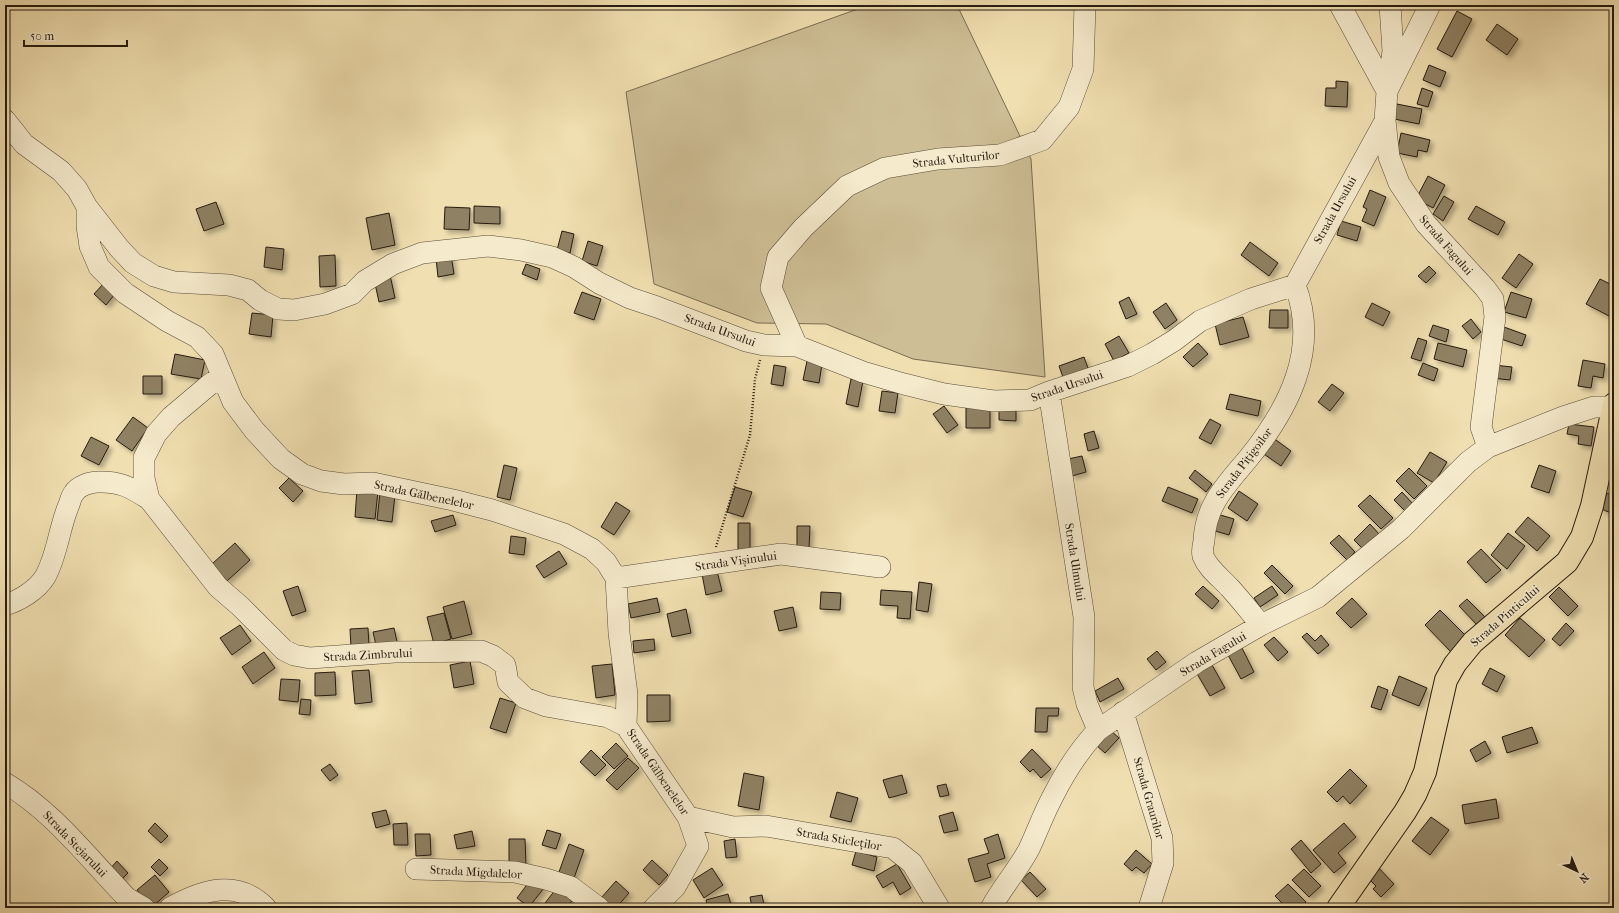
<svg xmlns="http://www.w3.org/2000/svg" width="1619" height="913" viewBox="0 0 1619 913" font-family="'IM FELL French Canon',serif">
<defs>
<filter id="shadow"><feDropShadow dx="3.5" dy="3.5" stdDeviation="2" flood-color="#0004"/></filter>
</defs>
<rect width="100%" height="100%" fill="#f0dfb0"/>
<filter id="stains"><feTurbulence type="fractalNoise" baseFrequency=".005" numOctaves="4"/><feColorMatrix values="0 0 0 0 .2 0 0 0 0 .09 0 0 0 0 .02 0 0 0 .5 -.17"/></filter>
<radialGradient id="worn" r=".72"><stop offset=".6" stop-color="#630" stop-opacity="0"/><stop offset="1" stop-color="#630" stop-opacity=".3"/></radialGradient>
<path fill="#cebe95" stroke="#7a6c52" d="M869,5H957L1031,159L1045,377L913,359L826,324L757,323L654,284L626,92Z"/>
<path fill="#8f8163" stroke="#261b10" filter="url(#shadow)" d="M1457,11L1472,19L1452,57L1437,49Z
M1497,24L1518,39L1507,55L1486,40Z
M1429,65L1446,72L1440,87L1423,80Z
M1336,81L1348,82L1347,107L1325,106L1326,88H1336Z
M1422,88L1433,92L1428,107L1417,104Z
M1397,104L1422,109L1419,124L1394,119Z
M1401,133L1430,140L1427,152L1418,150L1417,157L1397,153Z
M1428,176L1445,185L1433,208L1416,199Z
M1370,190L1386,197L1374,226L1362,221L1367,209L1363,207Z
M1444,196L1454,202L1443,221L1433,214Z
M216,202L224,224L204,231L196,209Z
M474,206L500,207V224L474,223Z
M1476,206L1505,222L1498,235L1468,219Z
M445,207L470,208L469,230L444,229Z
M389,213L395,245L372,250L366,218Z
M1341,221L1361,227L1357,241L1337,235Z
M562,231L574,234L570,253L557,250Z
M588,241L603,246L597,266L582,261Z
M1250,242L1278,263L1269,276L1241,255Z
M266,247L284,249L282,270L264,267Z
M1519,254L1533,264L1516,288L1502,278Z
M335,255L336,286L320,287L319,256Z
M451,255L454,274L438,277L436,258Z
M526,264L540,269L537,280L522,274Z
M1429,266L1436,273L1426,283L1418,276Z
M390,275L395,298L379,302L374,279Z
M1600,279L1614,286V295L1611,301L1614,302V306L1609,316L1586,304Z
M104,283L115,294L106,305L94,294Z
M582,292L601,299L594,320L574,313Z
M1511,292L1532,299L1526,318L1504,312Z
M1129,297L1137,314L1126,319L1119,302Z
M1166,303L1177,320L1165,329L1153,312Z
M1372,303L1390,312L1383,326L1365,317Z
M1270,310H1288V328H1269Z
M252,313L273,315L271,337L249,334Z
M1243,317L1249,337L1220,345L1215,324Z
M1471,319L1481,332L1473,339L1462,326Z
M1433,325L1449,330L1446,342L1429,336Z
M1504,327L1526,335L1522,346L1501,339Z
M1119,336L1129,353L1114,361L1105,344Z
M1418,338L1427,341L1421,361L1411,358Z
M1198,343L1208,354L1193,367L1183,357Z
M1438,343L1467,350L1463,367L1434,359Z
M175,354L205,360L201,379L171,374Z
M1084,357L1089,371L1064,380L1059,366Z
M1583,360L1605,364L1603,378L1593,376L1591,388L1578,386Z
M807,361L822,364L819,383L803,380Z
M1423,363L1438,369L1434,381L1418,375Z
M774,365L786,367L783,386L771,384Z
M1494,365L1512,367L1510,380L1492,378Z
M143,376H162V394H143Z
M851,379L863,381L858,407L846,404Z
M1332,384L1344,393L1330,411L1318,402Z
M882,391L898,393L895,413L879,411Z
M1230,394L1261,401L1258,416L1226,409Z
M944,406L958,425L947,433L933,414Z
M966,407H990V428H966Z
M999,407L1016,408V421L999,420Z
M133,417L148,428L132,451L116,440Z
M1210,419L1221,425L1211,444L1199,438Z
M1569,424L1594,427L1591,446L1578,444L1579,436L1567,434Z
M1094,431L1099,448L1088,451L1084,434Z
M91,437L109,446L99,465L81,456Z
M1272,437L1291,451L1281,466L1261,452Z
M1430,452L1447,462L1434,483L1417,473Z
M1082,456L1086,472L1072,476L1068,459Z
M1611,464L1614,465V479L1607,476Z
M504,465L517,468L510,500L497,497Z
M1539,465L1556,471L1549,493L1531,487Z
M1409,468L1427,486L1414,499L1396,481Z
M1195,470L1212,484L1206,492L1189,478Z
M289,478L303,491L293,502L279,488Z
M735,487L752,492L743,517L727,512Z
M1168,487L1198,499L1192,513L1162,501Z
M357,489L378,491L375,519L355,517Z
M1239,491L1258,504L1247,521L1228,508Z
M1402,492L1413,504L1406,512L1394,500Z
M380,493L395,495L392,522L377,520Z
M1607,493L1614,496V514L1601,509Z
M1370,495L1393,518L1381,529L1358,506Z
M616,502L630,511L614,535L601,527Z
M1217,514L1234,519L1229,535L1212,530Z
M453,515L456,525L435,532L431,521Z
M1528,517L1550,536L1537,551L1515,532Z
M738,523H750V550H738Z
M1370,524L1380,535L1364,550L1354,540Z
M797,526H810L809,549H797Z
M1508,533L1525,546L1507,569L1491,555Z
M1339,535L1355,552L1347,560L1330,543Z
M511,536L526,538L524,555L509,553Z
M235,543L250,560L227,581L212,564Z
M1481,549L1501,570L1486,583L1467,562Z
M559,551L567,564L544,578L536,566Z
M1272,565L1293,586L1285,594L1264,573Z
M717,571L722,591L706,595L702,574Z
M919,582L932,584L928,612L916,610Z
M298,586L306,611L292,616L283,591Z
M1203,586L1219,601L1212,609L1195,594Z
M1272,586L1278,595L1260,607L1254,598Z
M1559,587L1578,606L1568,616L1549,597Z
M881,590L912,592L910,619L897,618L898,606L880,605Z
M821,592L841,593L840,610L820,609Z
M657,598L660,612L631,618L628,604Z
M1352,598L1367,614L1351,628L1336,613Z
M1467,599L1485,617L1477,625L1459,606Z
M464,601L472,634L452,639L443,607Z
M793,607L797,627L779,631L774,611Z
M686,609L691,633L672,637L667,614Z
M1440,610L1467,637L1451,652L1425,625Z
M444,613L451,639L434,644L427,617Z
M1520,618L1545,640L1529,657L1505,635Z
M1566,623L1574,631L1560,646L1552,639Z
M240,625L251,641L232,655L220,638Z
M368,628L369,646L351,647L350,629Z
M394,628L398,646L377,650L373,632Z
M1307,633L1315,641L1321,635L1329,645L1318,654L1302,637Z
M1274,637L1288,652L1278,661L1264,645Z
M654,639L655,650L634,653L633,641Z
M1242,648L1254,672L1241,679L1228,655Z
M1157,651L1166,662L1156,670L1147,659Z
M264,652L275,668L253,684L242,667Z
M470,661L474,684L454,688L450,665Z
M1211,663L1225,688L1210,696L1196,672Z
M612,664L615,695L596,698L592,666Z
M1490,668L1505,676L1497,692L1482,684Z
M369,670L372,702L355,704L352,671Z
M335,672L336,695L315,696V673Z
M1399,676L1427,688L1419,706L1392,695Z
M1118,678L1124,689L1100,702L1095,691Z
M281,679L300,680L298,702L279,700Z
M1378,686L1388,690L1381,710L1371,707Z
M647,695H670V721L647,722Z
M500,698L516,703L506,733L490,728Z
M301,699L311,700L310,715L299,714Z
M1036,708H1059L1058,716H1048L1047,732H1035Z
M1532,727L1538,743L1507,753L1502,737Z
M1110,730L1119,738L1105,753L1096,745Z
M1485,741L1491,753L1476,762L1470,750Z
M616,743L628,756L614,769L602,757Z
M1032,749L1051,769L1041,778L1033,769L1030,772L1020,762Z
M591,750L606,765L595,776L580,762Z
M628,758L639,768L617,790L606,780Z
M330,764L338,775L330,781L321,770Z
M1350,769L1367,786L1350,804L1343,796L1337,802L1327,792Z
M744,773L764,777L759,810L738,806Z
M902,775L907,793L889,798L883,780Z
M946,784L949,795L940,797L937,786Z
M837,792L858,798L851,822L830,817Z
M1496,799L1499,818L1465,824L1462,805Z
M386,810L390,824L376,828L372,813Z
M953,812L958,830L944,833L939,816Z
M1431,817L1449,830L1430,855L1412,841Z
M155,823L168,836L161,843L148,831Z
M407,823L408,845H394L393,824Z
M1344,823L1356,837L1338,853L1346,863L1334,873L1313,850Z
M547,830L561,834L556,849L542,845Z
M472,831L475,846L457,849L454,835Z
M415,834H430L431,855L416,856Z
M998,834L1005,858L987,864L991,877L975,882L968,859L989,853L984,839Z
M509,839H525L526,865H509Z
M735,839L737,857L726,858L724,841Z
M1301,840L1321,864L1311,873L1291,849Z
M569,844L584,850L574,878L559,872Z
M1136,850L1152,864L1144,873L1136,867L1132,871L1124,864Z
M856,851L877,857L874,871L852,865Z
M159,859L168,868L160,876L151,867Z
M652,860L668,875L659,885L643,870Z
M117,861L128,873L118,883L107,872Z
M897,864L911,888L900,895L893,882L883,888L876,876Z
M1375,864L1394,884L1381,897L1373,889L1376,886L1365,875Z
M712,868L723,885L704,898L693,880Z
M1304,869L1321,886L1309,897L1292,880Z
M1030,872L1046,889L1037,897L1021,880Z
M155,875L169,892L151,908L137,890Z
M532,878L544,888L529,907L517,898Z
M616,881L629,893L616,908H612L601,898Z
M1288,884L1306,902L1300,908H1287L1275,896Z
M556,889L572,901L566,908H552L545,903Z
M728,894L732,908H708L706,900Z
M762,895L764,905L752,908L750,897Z"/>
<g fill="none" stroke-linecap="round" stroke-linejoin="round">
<g stroke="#584c38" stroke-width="22">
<path id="minor" d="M1390,74L1393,51L1390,5
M1387,91L1430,5
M5,120L24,144L61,171L77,189L87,207V226L90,246L99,267L125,293L167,321L197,337L213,354L233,402L254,430L281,459L302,474L321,481L344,484L373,483L453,500L492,510L564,534L592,549L606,562L616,578L619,633L627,694L626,726L688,817L698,846L675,887L654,908
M87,207L119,248L133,263L154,276L174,282L229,285L248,290L260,300L278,309L294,310L325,304L352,294L365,281L393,264L422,253L488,246L521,250L552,257L574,267L599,283L630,298L657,307L746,341L764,345L797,346L863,372L904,384L944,394L994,401L1030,400L1049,392L1128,366L1152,354L1175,340L1200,321L1251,299L1295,285L1385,121
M797,346L771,288L778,257L803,228L847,186L885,168L938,159L1000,155L1042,140L1069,107L1083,69L1085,5
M222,376L209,385L171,417L156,434L144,458V478L149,499L218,587L240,606L284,650L294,655L310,658L395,652L481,651L493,656L505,665L508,682L525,698L546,706L608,717L626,726
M1049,392L1084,617L1083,687L1087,704L1098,730
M1488,447L1563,417L1594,407H1613
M616,578L781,554L880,567
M5,605C19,601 37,590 45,577C57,556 59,529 68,507C70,503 71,496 74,493C78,486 90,482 98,482C121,481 131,488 149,499
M1261,625C1251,613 1241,600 1230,588C1221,578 1208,569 1203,556C1202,552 1203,545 1204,541C1205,506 1226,485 1247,460C1288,410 1320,350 1295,285
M1123,712L1162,838L1163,863L1149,908
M5,783C53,811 88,858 127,898L144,908
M688,817L733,827L766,826L893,848L912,863L939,908
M416,869L515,872L546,879L571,887L599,908
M170,908C202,890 237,878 266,908
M991,908C1002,887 1018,870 1029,849C1037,832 1043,815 1052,798C1064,774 1079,750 1098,730L1197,662L1261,625L1318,597L1401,529L1468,462L1488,447L1481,427L1495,317L1493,299L1485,288L1426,224L1399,183L1389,157L1385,121L1387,91L1340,5"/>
</g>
<g stroke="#261b10" stroke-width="24">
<path id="major" d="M1338,908L1405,812L1415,795L1425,772L1446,680L1455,664L1473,642L1567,562L1582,537L1592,506L1614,404"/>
</g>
<path stroke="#261b10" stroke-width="2.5" stroke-dasharray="1 2" stroke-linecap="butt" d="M716,547L750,435L755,379L760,360"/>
<use href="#minor" stroke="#f5eacc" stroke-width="21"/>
<use href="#major" stroke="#f0dfb0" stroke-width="22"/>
</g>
<g text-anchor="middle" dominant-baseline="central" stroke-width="3" stroke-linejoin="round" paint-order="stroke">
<g font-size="12" fill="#261b10" stroke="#f5eacc">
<text transform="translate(956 159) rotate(-6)">Strada Vulturilor</text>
<text transform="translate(1335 210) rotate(-61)">Strada Ursului</text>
<text transform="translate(1446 245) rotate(49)">Strada Fagului</text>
<text transform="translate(720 330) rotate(20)">Strada Ursului</text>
<text transform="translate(1067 386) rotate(-19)">Strada Ursului</text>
<text transform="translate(1244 463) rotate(-53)">Strada Pițigoilor</text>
<text transform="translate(424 495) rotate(12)">Strada Gălbenelelor</text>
<text transform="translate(736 561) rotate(-8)">Strada Vișinului</text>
<text transform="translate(1075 562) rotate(81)">Strada Ulmului</text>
<text transform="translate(1505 616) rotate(-41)">Strada Pinticului</text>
<text transform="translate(1213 654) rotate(-31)">Strada Fagului</text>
<text transform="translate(368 655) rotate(-3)">Strada Zimbrului</text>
<text transform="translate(658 772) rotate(56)">Strada Gălbenelelor</text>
<text transform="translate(1149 798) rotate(74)">Strada Graurilor</text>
<text transform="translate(839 839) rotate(10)">Strada Sticleților</text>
<text transform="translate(75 844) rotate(46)">Strada Stejarului</text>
<text transform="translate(476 872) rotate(3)">Strada Migdalelor</text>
</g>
</g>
<rect width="1619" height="913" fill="none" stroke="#f0dfb0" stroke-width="20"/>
<rect x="6" y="6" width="1607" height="901" fill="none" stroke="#261b10" stroke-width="2"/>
<rect x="10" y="10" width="1599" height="893" fill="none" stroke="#261b10"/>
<g transform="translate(1577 871) rotate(136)" stroke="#f5eacc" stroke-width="3" paint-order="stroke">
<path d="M0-3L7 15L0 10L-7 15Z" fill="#261b10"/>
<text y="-6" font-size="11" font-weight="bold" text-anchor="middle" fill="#261b10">N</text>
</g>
<path d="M24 40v6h103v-6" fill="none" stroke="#261b10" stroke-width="2"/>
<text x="30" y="40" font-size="12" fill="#261b10" stroke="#f5eacc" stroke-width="3" paint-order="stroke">50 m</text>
<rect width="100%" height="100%" filter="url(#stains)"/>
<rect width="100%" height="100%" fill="url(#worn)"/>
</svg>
